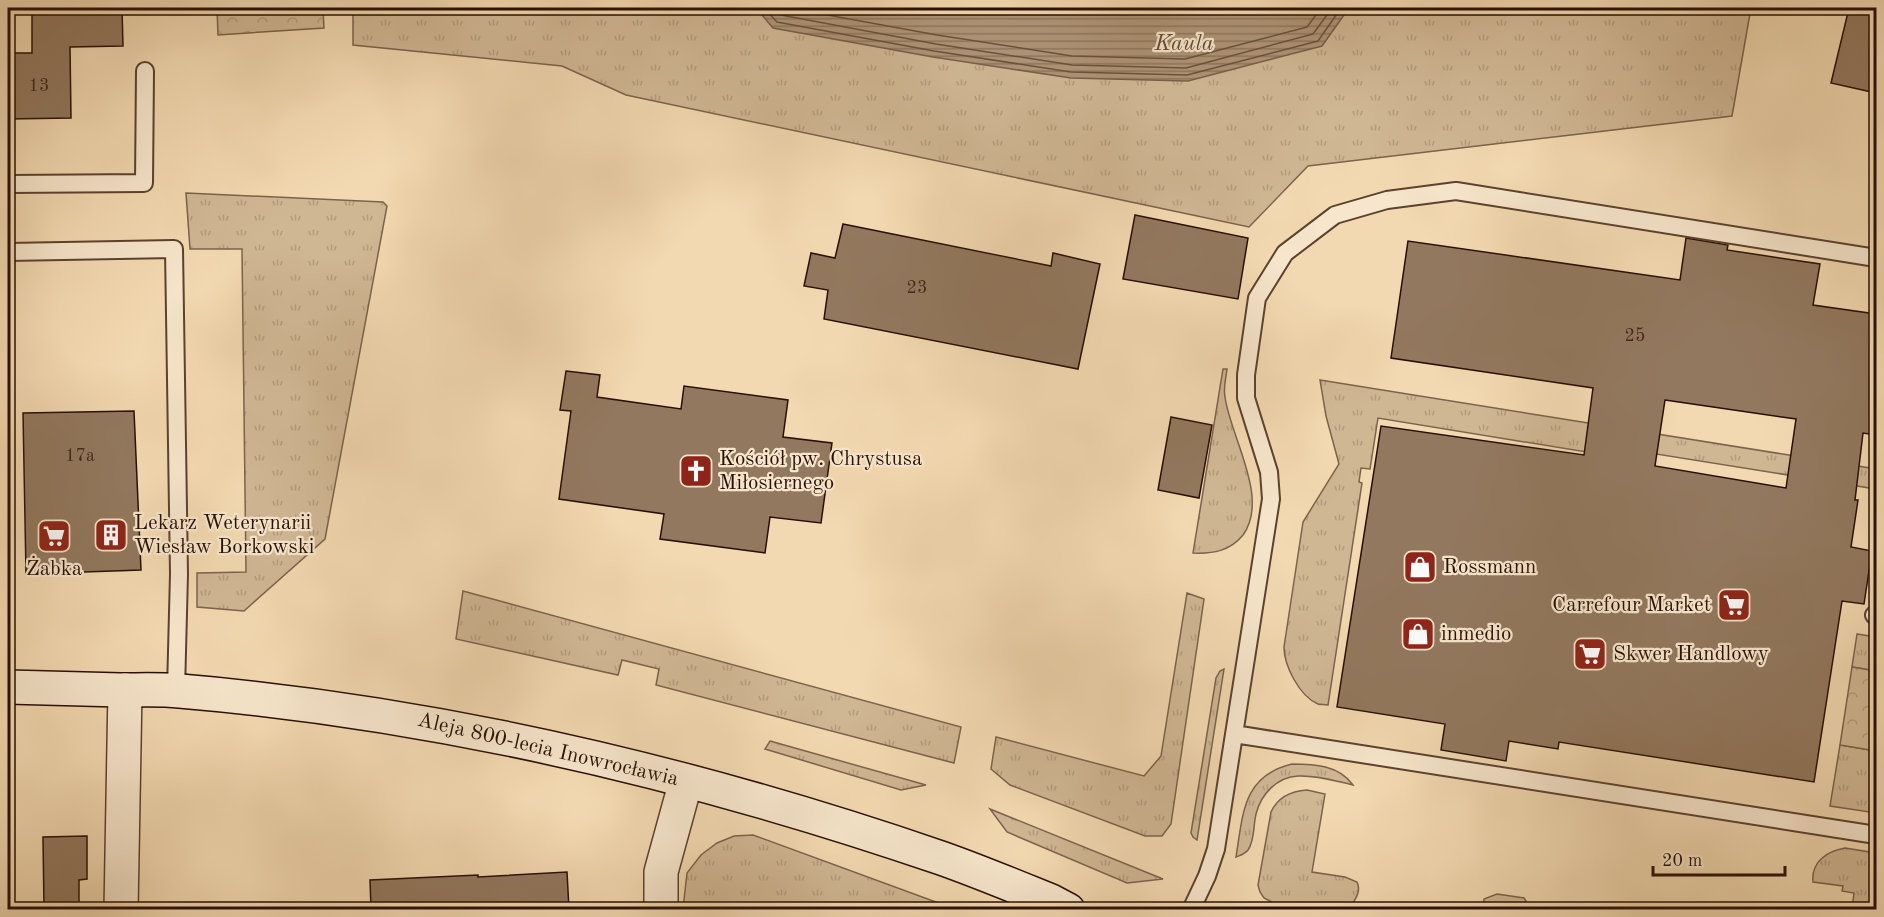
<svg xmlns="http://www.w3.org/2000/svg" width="1884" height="917" viewBox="0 0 1884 917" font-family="'Old Standard TT',serif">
<defs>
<pattern id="grass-tufts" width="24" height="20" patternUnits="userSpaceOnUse" patternTransform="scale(1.5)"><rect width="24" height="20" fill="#d0b794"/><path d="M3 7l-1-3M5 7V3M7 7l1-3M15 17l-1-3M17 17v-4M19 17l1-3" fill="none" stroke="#b39c7e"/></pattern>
<pattern id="forest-crowns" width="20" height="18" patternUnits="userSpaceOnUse" patternTransform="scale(1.5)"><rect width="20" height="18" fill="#d0b794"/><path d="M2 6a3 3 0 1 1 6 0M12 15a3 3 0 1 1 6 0" fill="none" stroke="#b39c7e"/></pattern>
<pattern id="water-rules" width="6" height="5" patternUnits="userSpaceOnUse" patternTransform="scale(1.5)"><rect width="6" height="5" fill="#ae9476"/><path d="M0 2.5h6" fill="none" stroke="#8e775f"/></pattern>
</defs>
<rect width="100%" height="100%" fill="#f3d9b1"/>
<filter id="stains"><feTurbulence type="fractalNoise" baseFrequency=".00333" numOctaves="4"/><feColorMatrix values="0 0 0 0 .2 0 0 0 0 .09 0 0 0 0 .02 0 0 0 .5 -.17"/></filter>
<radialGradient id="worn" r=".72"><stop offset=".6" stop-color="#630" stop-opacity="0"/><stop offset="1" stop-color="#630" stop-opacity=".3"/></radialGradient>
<path fill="url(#grass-tufts)" stroke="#7c634c" stroke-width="1.5" d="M353,8H1751L1732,116L1308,166L1249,227L626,95L562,66L353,45Z
M186,193L383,202L387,206L325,539L244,611L197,607V573L246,572L242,249H190Z
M1223,369H1227C1226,378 1223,388 1225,397C1230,436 1270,498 1243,535C1230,551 1213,554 1193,553Z
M1320,380L1876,469V489L1619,448L1617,457L1378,418L1370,469L1361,468L1359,482L1362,483L1328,705C1324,704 1321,705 1318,704C1299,696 1284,665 1284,647L1303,522L1339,464L1326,416Z
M463,591L961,727L954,763L656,685L659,669L622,660L618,675L456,639Z
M1187,593L1204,599L1171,824L1162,836H1145L1010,785L991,769L996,737L1144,776L1161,756Z
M1857,634L1876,637V671L1852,667Z
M1224,669L1197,840L1193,837L1191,833L1216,678L1220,671Z
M770,741L926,785L901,790L765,749Z
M1840,745L1876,751V813L1830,806Z
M1292,764C1314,764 1339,765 1353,785C1335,781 1316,775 1298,776C1277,777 1261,794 1256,814C1253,826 1255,840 1248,850C1245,854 1241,855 1236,857C1243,815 1242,776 1292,764Z
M1307,790L1325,794L1312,872L1345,877L1357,882C1362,892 1354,901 1349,909H1285L1264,898L1260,892L1258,885L1271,812C1278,797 1290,791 1307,790Z
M990,809L1163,879L1127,883L1007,832Z
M753,835L955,909H683L687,873L701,855L717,843L734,836Z
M1845,848L1876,853V909H1852L1854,893L1842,891L1843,886L1813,882C1811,861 1828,851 1845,848Z
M1497,894L1524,898L1526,901L1524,909H1483L1484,899Z"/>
<path fill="url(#forest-crowns)" stroke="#7c634c" stroke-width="1.5" d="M217,8H323L324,28L218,35Z
M1852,667L1876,671V751L1840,745Z"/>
<path fill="url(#water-rules)" stroke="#785f48" stroke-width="1.5" d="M756,8H1349L1322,46L1188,81L1071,78L933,57L773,28Z"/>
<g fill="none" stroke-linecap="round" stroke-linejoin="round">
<path stroke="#6b523d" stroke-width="1.5" d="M764,8L777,22L934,51L1071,72L1187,75L1318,41L1341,8
M774,8L781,15L936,44L1072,65L1186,68L1313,34L1332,8
M789,8L937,35L1072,56L1185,59L1307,27L1321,8"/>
</g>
<path fill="#92785e" stroke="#280f04" stroke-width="1.5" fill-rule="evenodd" d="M32,8H122L123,46L70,47L71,118L8,119V53H32Z
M1849,8H1876V93L1831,83Z
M1135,215L1248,238L1238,299L1123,279Z
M843,224L1051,266L1053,253L1100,264L1078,369L824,319L828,290L804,286L811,253L835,258Z
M1686,238L1728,245L1727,250L1820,264L1813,305L1876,314V435L1863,433L1855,500H1858L1851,547L1872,551L1864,604L1842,601L1814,782L1559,742L1558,749L1509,741L1506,761L1441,750L1445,724L1337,707L1381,426L1584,455L1593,388L1391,358L1408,241L1680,280ZM1665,400L1796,419L1786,488L1655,466Z
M566,371L600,375L597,397L681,409L684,386L788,400L783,437L832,443L821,523L770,517L765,553L660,539L664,514L559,499L571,411L560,410Z
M134,411L141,570L26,574L23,413Z
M1171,417L1212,425L1199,498L1158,490Z
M87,836V879L79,880V909H44L43,837Z
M567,872L569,909H371L370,880L478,875V877Z"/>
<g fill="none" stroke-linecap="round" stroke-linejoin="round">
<g stroke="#5b422f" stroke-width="20">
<path id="lane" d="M8,184L144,183L145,71
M8,252L174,249L179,574L176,690
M1874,615L1876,616
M1234,734L1876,835
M1191,910L1207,876L1216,849L1271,499L1269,472L1246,398V375L1257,298L1285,253L1335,215L1387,200L1456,191L1876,258"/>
</g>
<g stroke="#5b422f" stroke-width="36">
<path id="street" d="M121,910L125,690
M661,910V872L686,781"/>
</g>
<g stroke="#280f04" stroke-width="36">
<path id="secondary" d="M8,687C45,688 83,689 121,690C140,690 160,689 180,691C441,713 693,773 941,858C978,871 1014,886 1051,901L1068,910"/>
</g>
<use href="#lane" stroke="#f7e6cc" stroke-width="16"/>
<use href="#street" stroke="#f7e6cc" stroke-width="33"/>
<use href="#secondary" stroke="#f7e6cc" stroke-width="33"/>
</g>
<defs>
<g id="church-square" transform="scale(1.725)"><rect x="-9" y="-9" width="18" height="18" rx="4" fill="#8f2418" stroke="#f7e6cc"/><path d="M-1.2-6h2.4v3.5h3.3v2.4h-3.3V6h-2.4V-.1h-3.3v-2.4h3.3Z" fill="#fff"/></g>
<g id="building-square" transform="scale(1.725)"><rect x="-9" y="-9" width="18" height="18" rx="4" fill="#8f2418" stroke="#f7e6cc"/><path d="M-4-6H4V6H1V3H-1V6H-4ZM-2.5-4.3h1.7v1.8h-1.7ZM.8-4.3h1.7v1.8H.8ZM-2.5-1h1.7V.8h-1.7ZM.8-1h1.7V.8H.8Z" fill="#fff"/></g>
<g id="supermarket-square" transform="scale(1.725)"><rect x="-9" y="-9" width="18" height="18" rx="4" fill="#8f2418" stroke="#f7e6cc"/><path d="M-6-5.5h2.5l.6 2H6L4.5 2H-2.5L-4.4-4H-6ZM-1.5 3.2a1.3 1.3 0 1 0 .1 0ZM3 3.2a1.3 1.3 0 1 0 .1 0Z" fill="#fff"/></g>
<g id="shop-square" transform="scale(1.725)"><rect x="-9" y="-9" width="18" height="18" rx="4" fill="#8f2418" stroke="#f7e6cc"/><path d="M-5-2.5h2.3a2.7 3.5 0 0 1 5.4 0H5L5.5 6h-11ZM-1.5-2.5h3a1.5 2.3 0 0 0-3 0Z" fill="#fff"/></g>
</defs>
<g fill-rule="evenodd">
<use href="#church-square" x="696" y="471"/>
<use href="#building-square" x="111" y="535"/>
<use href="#supermarket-square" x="54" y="536"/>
<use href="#shop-square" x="1420" y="567"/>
<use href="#supermarket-square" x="1734" y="605"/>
<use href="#shop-square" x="1418" y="634"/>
<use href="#supermarket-square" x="1590" y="654"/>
</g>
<g text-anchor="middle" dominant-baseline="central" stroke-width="4.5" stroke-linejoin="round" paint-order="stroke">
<g font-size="18" fill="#42291a">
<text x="39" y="86">13</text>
<text x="917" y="288">23</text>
<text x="1635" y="336">25</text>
<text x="80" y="456">17a</text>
</g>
<g font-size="21" fill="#280f04" stroke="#f7e6cc" text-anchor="start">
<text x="719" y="459">Kościół pw. Chrystusa<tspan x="719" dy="24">Miłosiernego</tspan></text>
<text x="134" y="523">Lekarz Weterynarii<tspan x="134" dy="24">Wiesław Borkowski</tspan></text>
<text x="1443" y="567">Rossmann</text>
<text x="54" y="569" text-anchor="middle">Żabka</text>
<text x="1711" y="605" text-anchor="end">Carrefour Market</text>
<text x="1441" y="634">inmedio</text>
<text x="1613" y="654">Skwer Handlowy</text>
</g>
<g font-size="21" fill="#280f04" stroke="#f7e6cc">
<text transform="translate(548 750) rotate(13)">Aleja 800-lecia Inowrocławia</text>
</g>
<g font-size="22" font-style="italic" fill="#644b37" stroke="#f7e6cc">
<text x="1184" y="44">Kaula</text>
</g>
</g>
<rect width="1884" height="917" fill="none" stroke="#f3d9b1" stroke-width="30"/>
<rect x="9" y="9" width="1866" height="899" fill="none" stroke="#280f04" stroke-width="3"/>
<rect x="15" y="15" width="1854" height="887" fill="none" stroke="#280f04" stroke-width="1.5"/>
<path d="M1653 866v9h132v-9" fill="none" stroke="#280f04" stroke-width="3"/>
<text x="1662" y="866" font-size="18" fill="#280f04" stroke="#f7e6cc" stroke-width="4.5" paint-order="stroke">20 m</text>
<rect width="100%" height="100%" filter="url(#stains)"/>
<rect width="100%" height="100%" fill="url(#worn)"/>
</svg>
